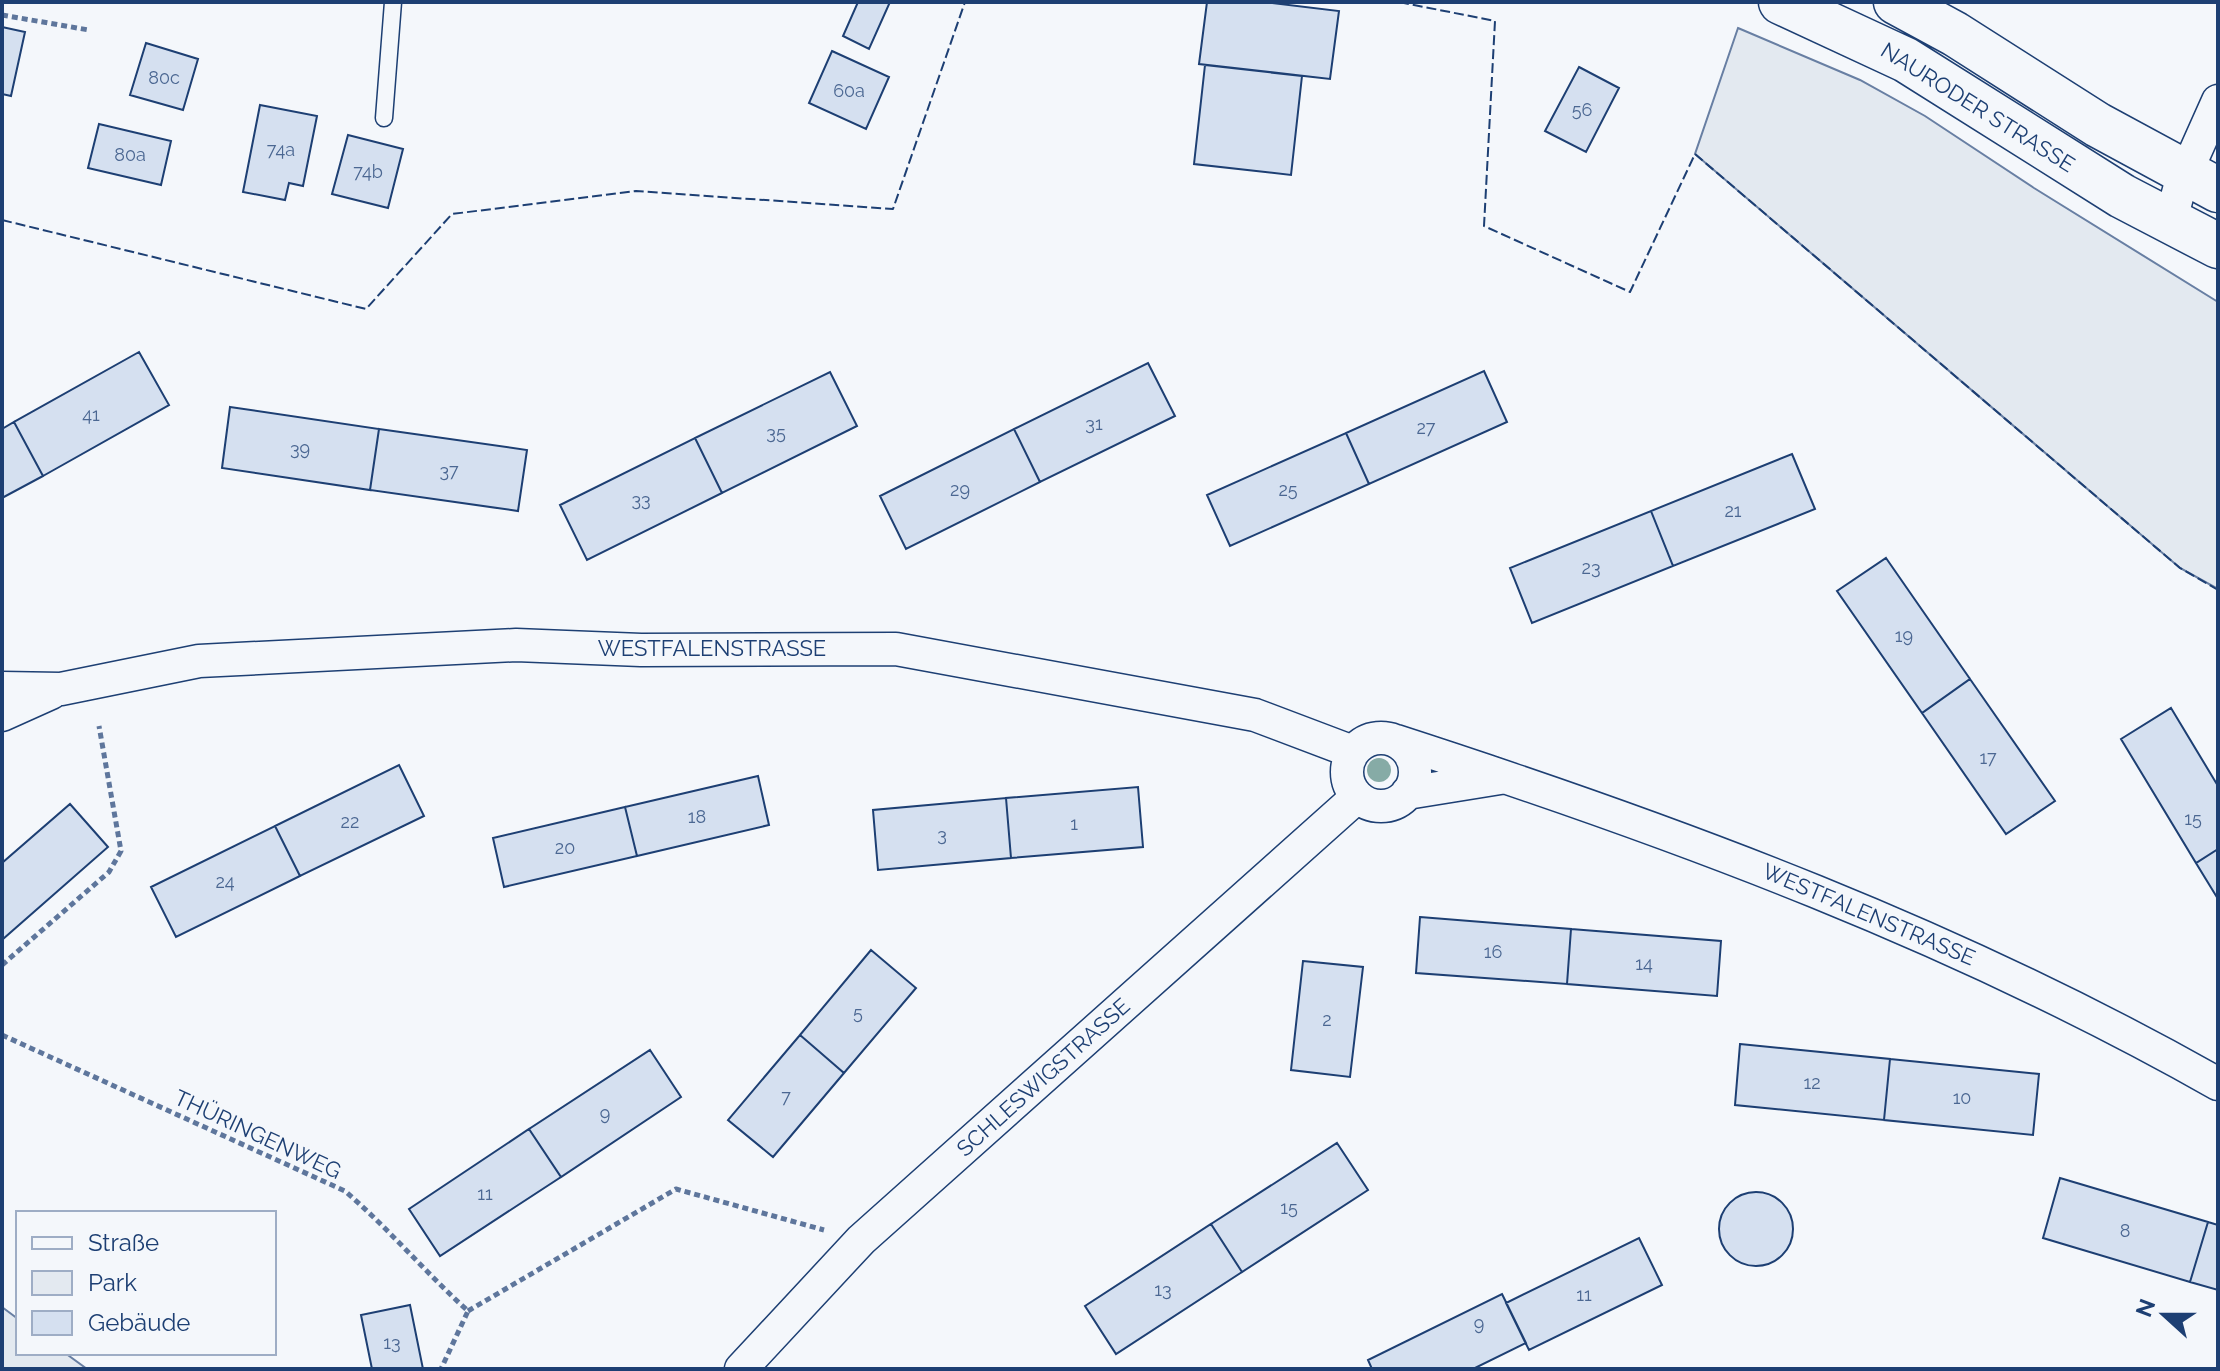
<svg xmlns="http://www.w3.org/2000/svg" width="2220" height="1371" viewBox="0 0 2220 1371" font-family="Raleway,sans-serif">
<rect width="100%" height="100%" fill="#f4f7fb"/>
<path fill="#e3e9f0" stroke="#687fa3" stroke-width="2" d="M1738,28L1860,80L1925,116L2034,188L2218,302V589L2180,568L1695,154Z
M2,1307L18,1319V1353H65L87,1369H2Z"/>
<path fill="#d5e0f0" stroke="#1d3f73" stroke-width="2" d="M858,2H890L869,49L843,36Z
M1207,2H1263L1339,11L1330,79L1199,64Z
M2,27L25,32L11,96L2,94Z
M146,43L198,59L183,110L130,95Z
M832,51L889,77L866,129L809,103Z
M1205,65L1302,76L1291,175L1194,164Z
M1579,67L1619,88L1586,152L1545,131Z
M260,105L317,116L303,186L289,183L285,200L243,192Z
M99,124L171,141L161,185L88,168Z
M348,135L403,149L388,208L332,194Z
M139,352L169,405L43,476L14,422Z
M1148,363L1175,416L1040,482L1014,429Z
M1484,371L1507,422L1369,484L1346,433Z
M830,372L857,426L722,493L695,438Z
M230,407L379,429L370,490L222,468Z
M14,422L43,476L2,498V429Z
M379,429L527,450L518,511L370,490Z
M1014,429L1040,482L906,549L880,496Z
M1346,433L1369,484L1230,546L1207,495Z
M695,438L722,493L587,560L560,505Z
M1792,454L1815,509L1673,566L1651,511Z
M1651,511L1673,566L1532,623L1510,568Z
M1886,558L1970,679L1922,713L1837,591Z
M1970,679L2055,801L2006,834L1922,713Z
M2171,708L2218,786V849L2196,863L2121,739Z
M399,765L424,816L300,876L275,826Z
M758,776L769,825L637,856L625,807Z
M1138,787L1143,847L1011,858L1006,798Z
M1006,798L1011,858L878,870L873,810Z
M70,804L108,847L3,939L2,863Z
M625,807L637,856L504,887L493,838Z
M275,826L300,876L176,937L151,887Z
M2218,849V899L2196,863Z
M1420,917L1571,929L1567,984L1416,973Z
M1571,929L1721,941L1717,996L1567,984Z
M871,950L916,988L844,1073L800,1035Z
M1303,961L1363,967L1350,1077L1291,1070Z
M800,1035L844,1073L773,1157L728,1120Z
M1740,1044L1890,1059L1884,1120L1735,1105Z
M650,1050L681,1097L561,1177L529,1129Z
M1890,1059L2039,1074L2033,1135L1884,1120Z
M529,1129L561,1177L440,1256L409,1209Z
M1337,1143L1368,1190L1242,1272L1211,1224Z
M2060,1178L2208,1222L2190,1282L2043,1238Z
M1719 1229a37 37 0 1 1 74 0a37 37 0 1 1-74 0Z
M2208,1222L2218,1225V1290L2190,1282Z
M1211,1224L1242,1272L1116,1354L1085,1306Z
M1639,1238L1662,1285L1529,1350L1506,1303Z
M1502,1294L1526,1343L1473,1369H1372L1368,1360Z
M410,1305L423,1369H372L361,1315Z"/>
<g fill="none" stroke-linecap="round" stroke-linejoin="round">
<g stroke="#1d3f73" stroke-width="19">
<path id="service" d="M384,118L393,2"/>
</g>
<g stroke="#1d3f73" stroke-width="35">
<path id="minor" d="M2170,223L2180,186L2218,101
M2,688L61,689L199,661L516,645L641,650L896,649L1255,715L1353,752
M2,715L51,693
M1347 772a34 34 0 1 1 68 0a34 34 0 1 1-68 0Z
M1396,741C1680,833 1957,936 2218,1084
M1407,793L1500,778
M741,1369L861,1240L1357,797"/>
</g>
<g stroke="#1d3f73" stroke-width="47">
<path id="primary" d="M1781,2L1906,60L2122,196L2218,246
M1896,2L1955,34L2098,125L2218,190"/>
</g>
<path stroke="#5e769c" stroke-width="5" stroke-dasharray="6 4" stroke-linecap="butt" d="M2,15L89,30
M2,965L109,872L121,851L99,726
M2,1035L345,1191C389,1229 425,1272 468,1311L441,1369
M468,1311L676,1189L824,1230"/>
<use href="#service" stroke="#f4f7fb" stroke-width="16"/>
<use href="#minor" stroke="#f4f7fb" stroke-width="32"/>
<use href="#primary" stroke="#f4f7fb" stroke-width="44"/>
<path stroke="#1d3f73" stroke-width="2" stroke-dasharray="10 4" stroke-linecap="butt" d="M1399,2L1495,21L1484,226L1630,292L1695,154L2180,568L2218,590
M2,220L366,309L452,214L636,191L893,209L965,2"/>
</g>
<circle fill="#86aba6" cx="1379" cy="770" r="12"/>
<g text-anchor="middle" dominant-baseline="central" stroke-width="6" stroke-linejoin="round" paint-order="stroke">
<g font-size="18" fill="#4b6792">
<text x="164" y="77">80c</text>
<text x="849" y="90">60a</text>
<text x="1582" y="109">56</text>
<text x="281" y="149">74a</text>
<text x="130" y="154">80a</text>
<text x="368" y="171">74b</text>
<text x="91" y="414">41</text>
<text x="1094" y="423">31</text>
<text x="1426" y="427">27</text>
<text x="776" y="432">35</text>
<text x="300" y="448">39</text>
<text x="449" y="470">37</text>
<text x="960" y="489">29</text>
<text x="1288" y="489">25</text>
<text x="641" y="499">33</text>
<text x="1733" y="510">21</text>
<text x="1591" y="567">23</text>
<text x="1904" y="635">19</text>
<text x="1988" y="757">17</text>
<text x="697" y="816">18</text>
<text x="2193" y="818">15</text>
<text x="350" y="821">22</text>
<text x="1074" y="823">1</text>
<text x="942" y="834">3</text>
<text x="565" y="847">20</text>
<text x="225" y="881">24</text>
<text x="1493" y="951">16</text>
<text x="1644" y="963">14</text>
<text x="858" y="1012">5</text>
<text x="1327" y="1019">2</text>
<text x="1812" y="1082">12</text>
<text x="786" y="1096">7</text>
<text x="1962" y="1097">10</text>
<text x="605" y="1113">9</text>
<text x="485" y="1193">11</text>
<text x="1289" y="1207">15</text>
<text x="2125" y="1230">8</text>
<text x="1163" y="1289">13</text>
<text x="1584" y="1294">11</text>
<text x="1479" y="1323">9</text>
<text x="392" y="1342">13</text>
</g>
<g font-size="22" fill="#1d3f73" stroke="#f4f7fb">
<text transform="translate(1978 107) rotate(32)">NAURODER STRASSE</text>
<text x="712" y="648">WESTFALENSTRASSE</text>
<text transform="translate(1869 914) rotate(23)">WESTFALENSTRASSE</text>
<text transform="translate(1043 1077) rotate(-42)">SCHLESWIGSTRASSE</text>
<text transform="translate(258 1134) rotate(25)">THÜRINGENWEG</text>
</g>
</g>
<rect width="2220" height="1371" fill="none" stroke="#1d3f73" stroke-width="8"/>
<rect x="16" y="1211" width="260" height="144" fill="#f4f7fb" stroke="#9eadc5" stroke-width="2"/>
<rect x="32" y="1237" width="40" height="12" fill="#f4f7fb" stroke="#9eadc5" stroke-width="2"/>
<text x="88" y="1251" font-size="24" fill="#1d3f73">Straße</text>
<rect x="32" y="1271" width="40" height="24" fill="#e3e9f0" stroke="#9eadc5" stroke-width="2"/>
<text x="88" y="1291" font-size="24" fill="#1d3f73">Park</text>
<rect x="32" y="1311" width="40" height="24" fill="#d5e0f0" stroke="#9eadc5" stroke-width="2"/>
<text x="88" y="1331" font-size="24" fill="#1d3f73">Gebäude</text>
<g transform="translate(2164 1315) rotate(291)" stroke="#f4f7fb" stroke-width="6" paint-order="stroke">
<path d="M0-6L14 30L0 20L-14 30Z" fill="#1d3f73"/>
<text y="-12" font-size="22" font-weight="bold" text-anchor="middle" fill="#1d3f73">N</text>
</g>
</svg>
